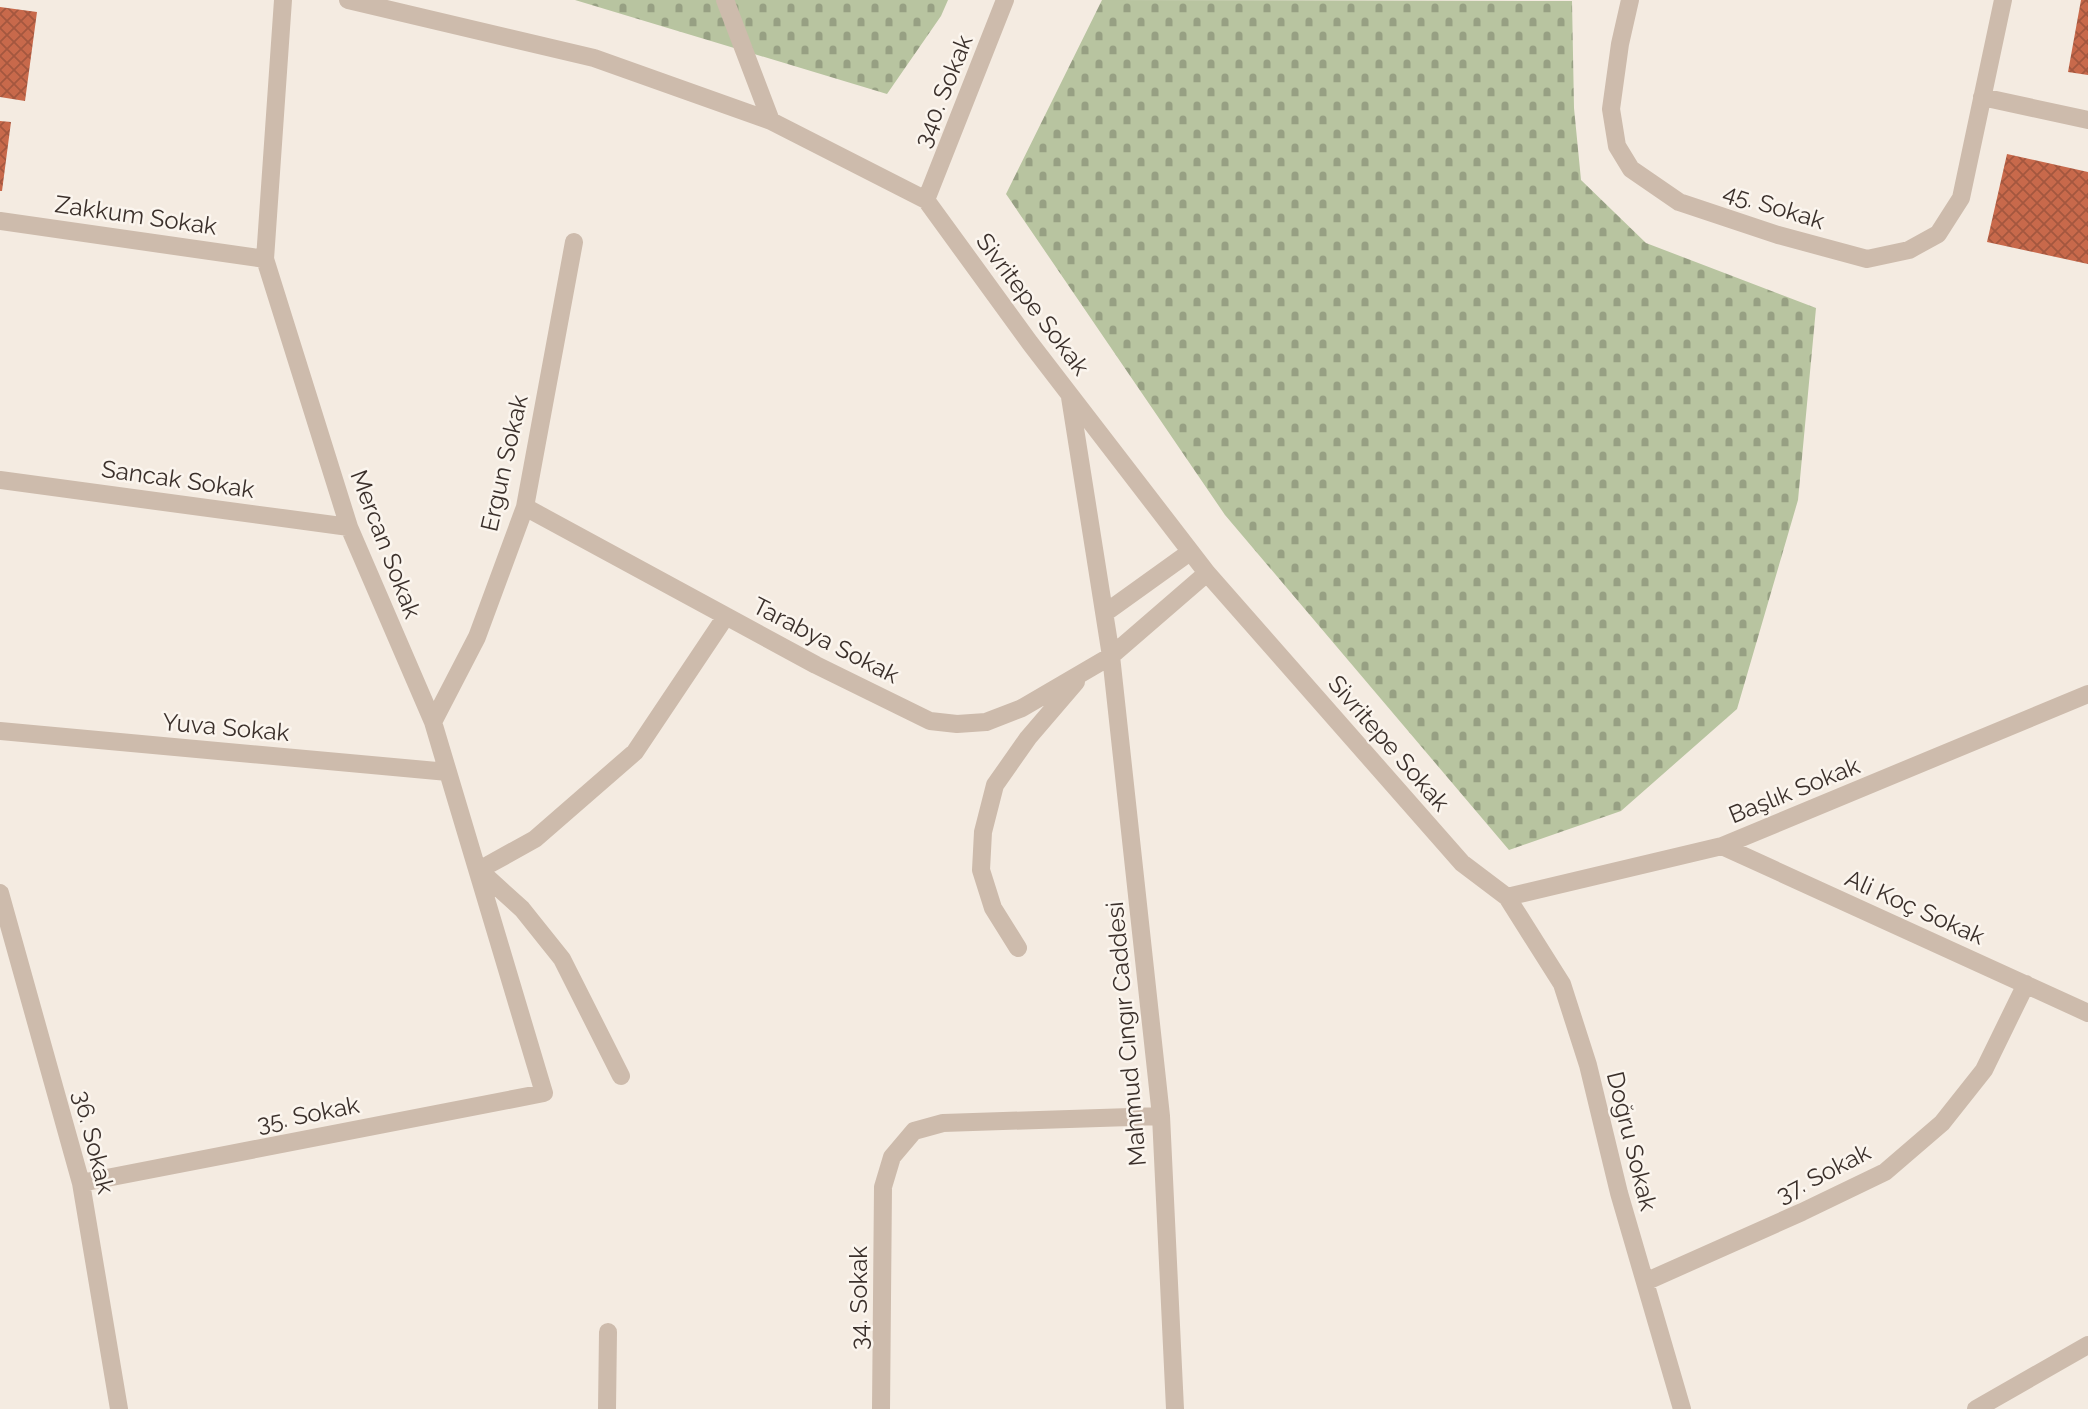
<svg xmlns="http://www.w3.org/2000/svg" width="2088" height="1409" viewBox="0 0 2088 1409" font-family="Raleway,sans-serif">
<defs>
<pattern id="cemetery-stones" width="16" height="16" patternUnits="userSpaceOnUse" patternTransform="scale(1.75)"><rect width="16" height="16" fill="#b8c4a0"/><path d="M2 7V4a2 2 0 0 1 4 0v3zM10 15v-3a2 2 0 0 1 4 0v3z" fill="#97a083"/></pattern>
<pattern id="building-cross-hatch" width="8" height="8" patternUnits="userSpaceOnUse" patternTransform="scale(1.75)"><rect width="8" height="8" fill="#c8694b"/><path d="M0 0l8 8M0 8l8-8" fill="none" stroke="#a4573f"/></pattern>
</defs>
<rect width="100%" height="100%" fill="#f4ebe1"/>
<path fill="url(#cemetery-stones)" d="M575,0H948L941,16L887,94Z
M1102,0L1572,1L1574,108L1581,180L1646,243L1816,308L1798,500L1737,709L1621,811L1509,850L1225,515L1006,194Z"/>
<path fill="url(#building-cross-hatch)" d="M2081,0H2088V75L2068,72Z
M0,7L37,12L25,101L0,97Z
M0,121L11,122L2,191H0Z
M2007,154L2088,172V264L1987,242Z"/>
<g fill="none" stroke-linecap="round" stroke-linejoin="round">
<path stroke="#cdbbac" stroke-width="18" d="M348,0L594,58L771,121L926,200L1030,343L1207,573L1462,863L1507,897L1562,984L1588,1065L1619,1193L1682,1409
M725,0L771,121
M1630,0L1620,44L1611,109L1617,146L1631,169L1679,202L1778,235L1867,259L1909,250L1938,234L1961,198L2003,0
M1982,97L2088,120
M926,200L1005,0
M0,221L265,259
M1070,397L1111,656L1161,1116L1175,1409
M0,480L349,527
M525,507L816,665L930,721L957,724L986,722L1022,708L1111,656L1207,573
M1105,613L1190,552
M433,722L477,637L525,507L574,242
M0,731L448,772
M1722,846L2088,1013
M0,893L81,1183L119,1409
M1507,897L1722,846L2088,694
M1018,948L993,908L981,870L983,832L995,785L1028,738L1076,682
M621,1076L562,959L522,909L479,870L535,839L635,752L726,616
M81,1183L544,1093L433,722L349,527L265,259L283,0
M1645,1282L1802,1212L1885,1172L1942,1123L1984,1070L2026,984
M607,1409L608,1332
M881,1409L883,1187L892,1157L914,1131L943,1123L1161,1116
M1976,1409L2088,1345"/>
</g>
<g text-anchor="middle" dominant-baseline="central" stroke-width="5" stroke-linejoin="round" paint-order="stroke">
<g font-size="24" fill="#3b302b" stroke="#fbf5ee">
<text transform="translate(943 91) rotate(-68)">340. Sokak</text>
<text transform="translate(1774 206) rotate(17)">45. Sokak</text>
<text transform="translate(136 215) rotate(8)">Zakkum Sokak</text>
<text transform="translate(1033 304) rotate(53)">Sivritepe Sokak</text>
<text transform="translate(504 463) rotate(-77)">Ergun Sokak</text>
<text transform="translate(178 479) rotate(8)">Sancak Sokak</text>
<text transform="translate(386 544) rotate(69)">Mercan Sokak</text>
<text transform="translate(826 640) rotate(27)">Tarabya Sokak</text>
<text transform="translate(226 727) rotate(5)">Yuva Sokak</text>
<text transform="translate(1389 743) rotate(49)">Sivritepe Sokak</text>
<text transform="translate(1794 790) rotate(-22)">Başlık Sokak</text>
<text transform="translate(1915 907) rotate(24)">Ali Koç Sokak</text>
<text transform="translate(1126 1034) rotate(-95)">Mahmud Cıngır Caddesi</text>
<text transform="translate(308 1114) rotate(-11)">35. Sokak</text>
<text transform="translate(1632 1141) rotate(76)">Doğru Sokak</text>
<text transform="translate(94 1142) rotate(76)">36. Sokak</text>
<text transform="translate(1823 1173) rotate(-27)">37. Sokak</text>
<text transform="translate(858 1298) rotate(-90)">34. Sokak</text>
</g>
</g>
</svg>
